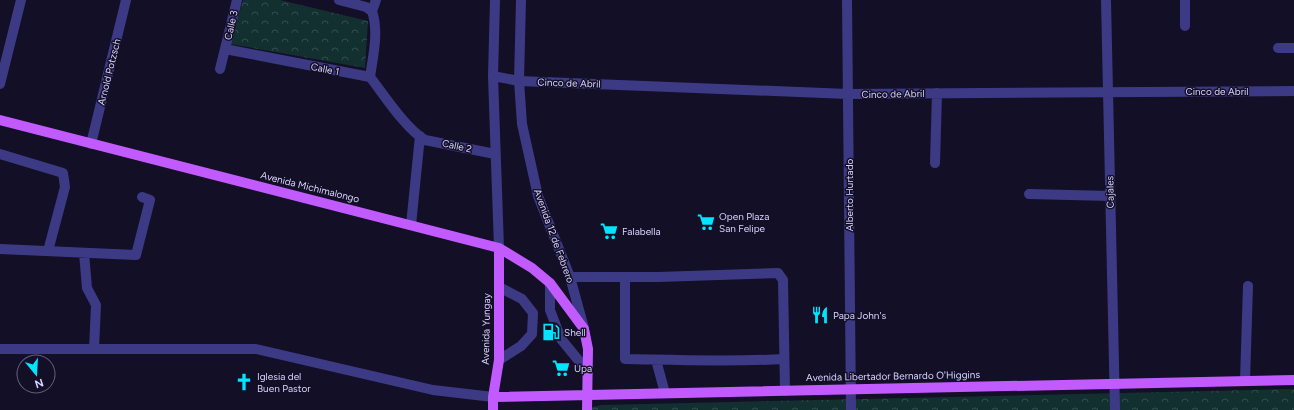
<svg xmlns="http://www.w3.org/2000/svg" width="1294" height="410" viewBox="0 0 1294 410" font-family="Figtree,sans-serif">
<defs>
<pattern id="park-crowns" width="20" height="18" patternUnits="userSpaceOnUse"><rect width="20" height="18" fill="#12302f"/><path d="M2 6a3 3 0 1 1 6 0M12 15a3 3 0 1 1 6 0" fill="none" stroke="#344d4e"/></pattern>
</defs>
<rect width="100%" height="100%" fill="#130f26"/>
<path fill="url(#park-crowns)" d="M243,0H280L368,21L365,68L230,44Z
M1294,389V410H591L592,407L602,405Z"/>
<g fill="none" stroke-linecap="round" stroke-linejoin="round">
<path stroke="#3d3a85" stroke-width="10" d="M339,0L366,7L372,11L376,0
M495,0L493,76L499,248
M521,0L519,81L522,124L538,196L570,277L584,328
M847,0L851,410
M1106,0L1115,410
M1185,0V26
M1278,48H1294
M225,49L237,0
M220,69L225,49L370,77C385,96 405,128 425,140L495,154
M493,76L519,81L848,94L1294,91
M370,77C373,56 379,32 372,11
M0,84L21,0
M91,144L126,0
M0,154L63,173L65,187L48,251
M935,163L937,93
M1029,194L1111,196
M411,225L420,136
M0,249L136,255L150,200L142,197
M84,253L87,288L96,305L94,349
M570,277H658L778,273L783,280L785,391
M625,277V359C678,360 731,362 784,359
M550,283V310L561,339L588,372
M499,287L522,299L533,313L532,334L521,346L499,360
M0,349H256L433,390L493,397
M656,360L665,393
M1245,381L1248,286"/>
<path stroke="#c25bff" stroke-width="10" d="M0,120L499,248L532,268L550,283L584,329L588,349L587,410
M493,397L1294,380
M493,410V397L499,360V248"/>
</g>
<defs>
<g id="supermarket-bare" transform="scale(1.38)"><path d="M-6-5.5h2.5l.6 2H6L4.5 2H-2.5L-4.4-4H-6ZM-1.5 3.2a1.3 1.3 0 1 0 .1 0ZM3 3.2a1.3 1.3 0 1 0 .1 0Z" fill="#00e5ff" stroke="#130f26" stroke-width="2.5" paint-order="stroke"/></g>
<g id="restaurant-bare" transform="scale(1.38)"><path d="M-5-6h1v4h1v-4h1v4h1v-4h1v5L-1.5 .5V6h-2V.5L-5-1ZM5-6V6H3V1.5H1.5Q1.5-4 5-6Z" fill="#00e5ff" stroke="#130f26" stroke-width="2.5" paint-order="stroke"/></g>
<g id="fuel-bare" transform="scale(1.38)"><path d="M-5.5-6h7V0h2V4h1.3V-2.5L3-4.5l.8-.8L6-3V5H2.5V1h-1V6h-7ZM-4.2-4.7v3.2H.2V-4.7Z" fill="#00e5ff" stroke="#130f26" stroke-width="2.5" paint-order="stroke"/></g>
<g id="church-bare" transform="scale(1.38)"><path d="M-1.2-6h2.4v3.5h3.3v2.4h-3.3V6h-2.4V-.1h-3.3v-2.4h3.3Z" fill="#00e5ff" stroke="#130f26" stroke-width="2.5" paint-order="stroke"/></g>
</defs>
<g fill-rule="evenodd">
<use href="#supermarket-bare" x="706" y="222"/>
<use href="#supermarket-bare" x="609" y="231"/>
<use href="#restaurant-bare" x="820" y="315"/>
<use href="#fuel-bare" x="551" y="332"/>
<use href="#supermarket-bare" x="561" y="368"/>
<use href="#church-bare" x="244" y="382"/>
</g>
<g text-anchor="middle" dominant-baseline="central" stroke-width="3" stroke-linejoin="round" paint-order="stroke">
<g font-size="10" fill="#d9d4ff" stroke="#130f26">
<text transform="translate(231 25) rotate(-77)">Calle 3</text>
<text transform="translate(325 69) rotate(11)">Calle 1</text>
<text transform="translate(109 72) rotate(-76)">Arnold Potzsch</text>
<text transform="translate(569 83) rotate(2)">Cinco de Abril</text>
<text x="1217" y="91">Cinco de Abril</text>
<text transform="translate(893 94) rotate(-1)">Cinco de Abril</text>
<text transform="translate(457 146) rotate(12)">Calle 2</text>
<text transform="translate(310 187) rotate(14)">Avenida Michimalongo</text>
<text transform="translate(1110 192) rotate(-91)">Cajales</text>
<text transform="translate(849 195) rotate(-90)">Alberto Hurtado</text>
<text transform="translate(554 236) rotate(70)">Avenida 12 de Febrero</text>
<text transform="translate(486 329) rotate(-89)">Avenida Yungay</text>
<text transform="translate(893 376) rotate(-1)">Avenida Libertador Bernardo O'Higgins</text>
</g>
<g font-size="10" fill="#d9d4ff" stroke="#130f26" text-anchor="start">
<text x="719" y="216">Open Plaza<tspan x="719" dy="12">San Felipe</tspan></text>
<text x="622" y="231">Falabella</text>
<text x="833" y="315">Papa John's</text>
<text x="564" y="332">Shell</text>
<text x="574" y="368">Upa</text>
<text x="257" y="376">Iglesia del<tspan x="257" dy="12">Buen Pastor</tspan></text>
</g>
</g>
<g transform="translate(36 374) rotate(162)"><circle r="19" fill="#130f26" stroke="#625e7d"/>
<path d="M0-3L7 15L0 10L-7 15Z" fill="#00e5ff"/>
<text y="-6" font-size="11" font-weight="bold" text-anchor="middle" fill="#d9d4ff">N</text>
</g>
</svg>
